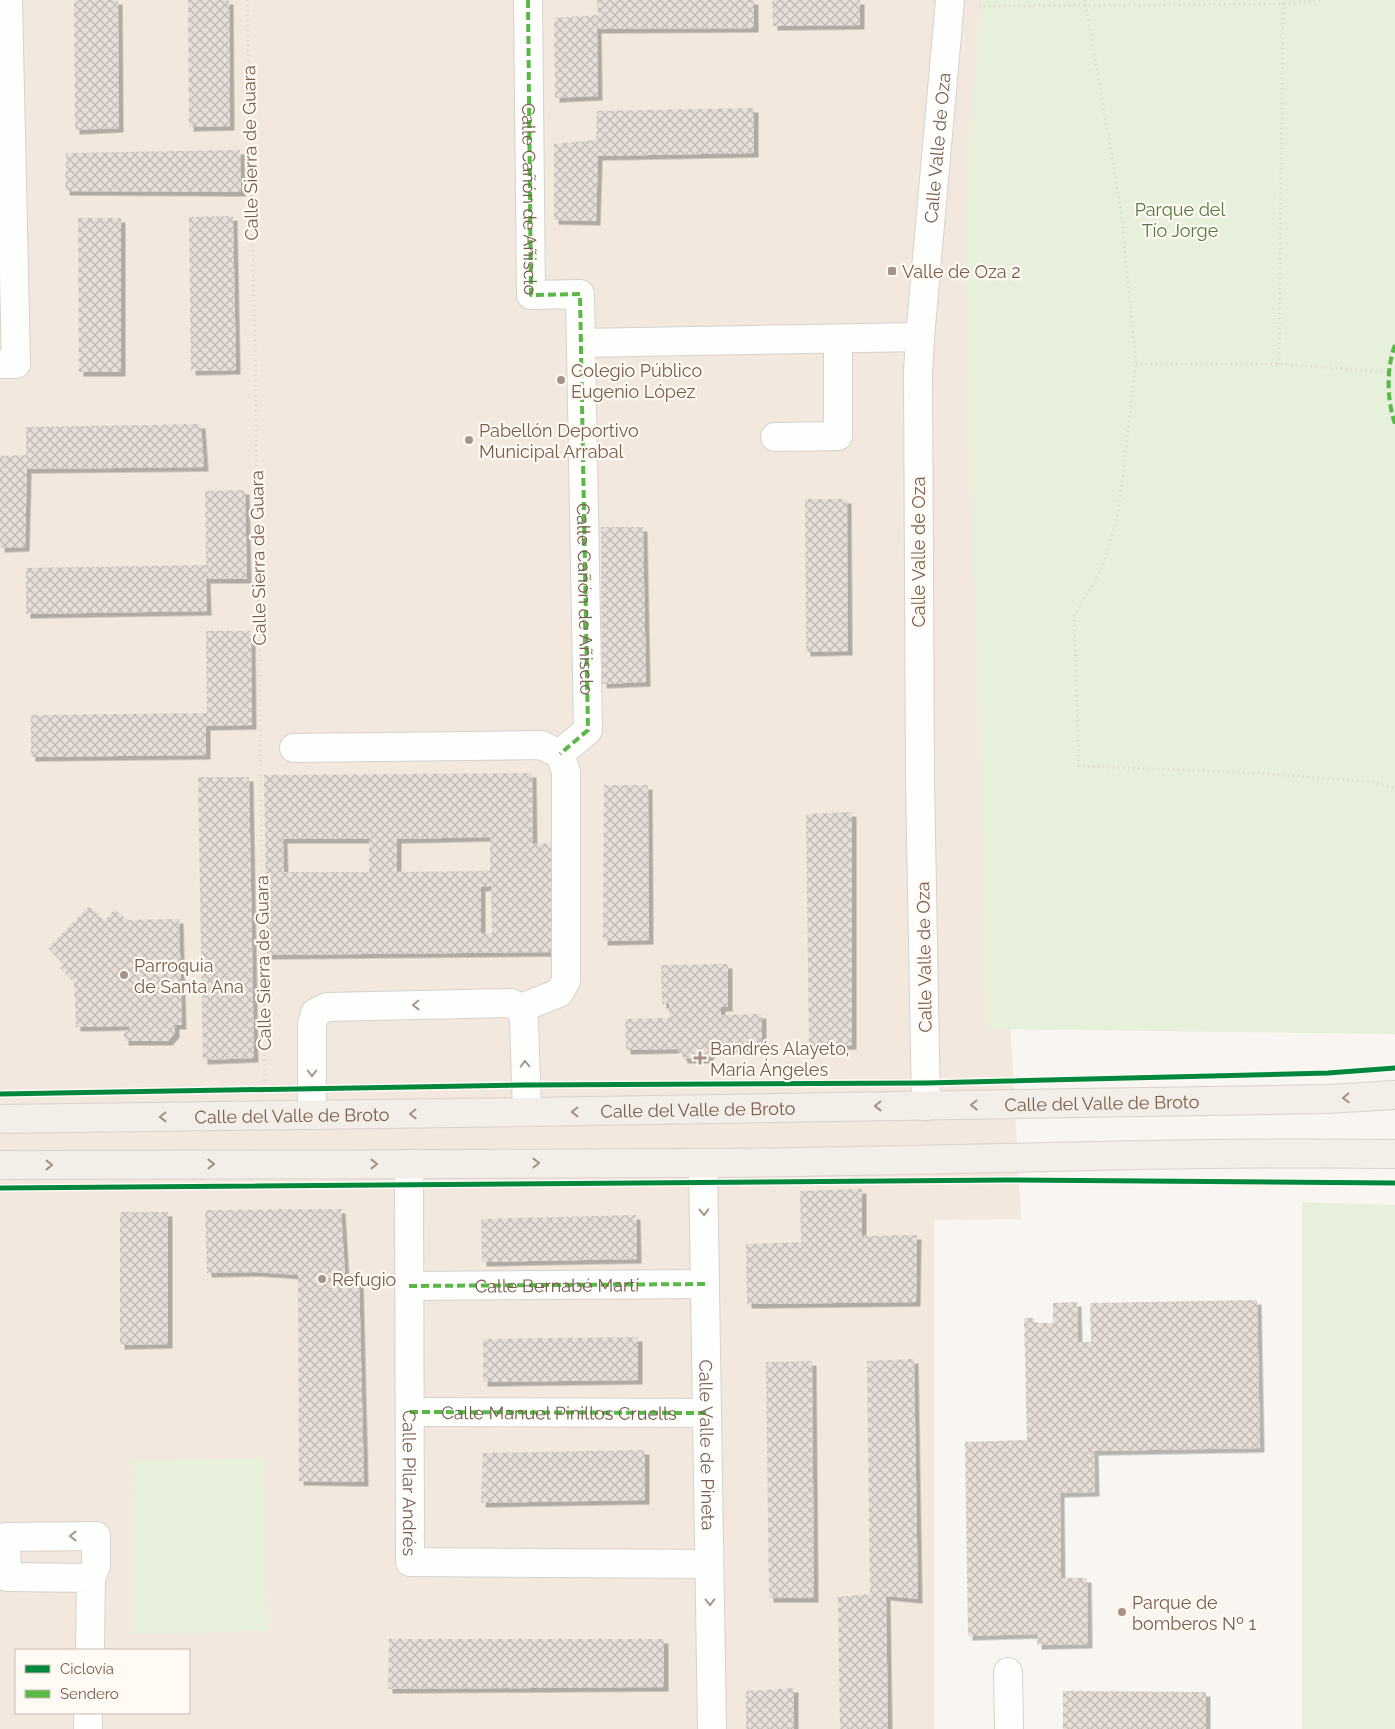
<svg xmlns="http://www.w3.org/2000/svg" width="1395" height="1729" viewBox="0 0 1395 1729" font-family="Raleway,sans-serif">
<defs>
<pattern id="building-cross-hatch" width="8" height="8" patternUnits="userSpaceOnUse" patternTransform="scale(1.25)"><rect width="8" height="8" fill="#e6ded7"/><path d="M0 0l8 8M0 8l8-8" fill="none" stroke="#bfb7b1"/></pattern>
<filter id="shadow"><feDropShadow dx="4.5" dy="4.5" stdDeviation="0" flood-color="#0004"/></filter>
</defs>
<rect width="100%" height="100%" fill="#f9f5f0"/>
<path fill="#f2e8de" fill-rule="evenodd" d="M0,0H1005L1009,1003L1021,1219L934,1220V1729H0ZM16,1650H189V1713H16Z"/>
<path fill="#e7f0db" d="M981,0H1395V1034L988,1029L964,224Z
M1302,1202L1395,1205V1729H1302Z
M264,1458L269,1631L131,1634L132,1461Z"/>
<path fill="url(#building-cross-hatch)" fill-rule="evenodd" filter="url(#shadow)" d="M74,0H118L119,128L75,130Z
M188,0H229L230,126L189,127Z
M597,0H754V28L597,29L598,96L555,98L554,18L598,15Z
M772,0H860V25L773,26Z
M754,108V153L598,156L596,221L554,220V144L596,140L597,111Z
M240,150L241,192L65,191L66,153Z
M233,216L236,370L191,371L189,217Z
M78,218H121V372H79Z
M201,424L204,467L27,469L25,547L0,548V456L26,455V427Z
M245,490L247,579H206L207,611L26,614V568L206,565L205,491Z
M805,499H847L848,651L806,652Z
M601,527H643L646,682L602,684Z
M206,631H251L252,725L206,726V755L31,757V715L207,713Z
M532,773L533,843L553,844L556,952L267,955L264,775ZM490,837V871L397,872V839ZM283,839H369V872H284ZM491,886L492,933L481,934V887Z
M198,777H249L254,1058L203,1060Z
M604,785H648L649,940L603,941Z
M852,812V1045L809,1047L806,814Z
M89,906L104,921L115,909L127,920L179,919L182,1025H175V1033L168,1041H124V1030H129V1026L76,1027L74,982L60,968L64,964L48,948Z
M728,964V1007H721V1015L762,1014V1048L712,1050L707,1059H684L677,1049L626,1050L625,1019L669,1018V1004H662L661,965Z
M862,1189V1236L917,1235L916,1302L747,1304L746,1244L801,1242L800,1191Z
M341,1209L345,1274H359L364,1482L299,1481L298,1275L254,1272L207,1273L205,1210Z
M120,1212H168V1344L120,1345Z
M636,1215L637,1259L482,1262L481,1219Z
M1257,1300L1260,1448L1094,1451L1095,1492L1060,1493L1061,1578H1087L1088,1644L1037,1645V1634L968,1636L965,1442L1027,1440L1024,1318H1034V1323H1053V1303L1077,1302L1078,1342H1091L1090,1303Z
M638,1337V1380L483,1382V1339Z
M914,1359L918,1599L886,1596L888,1729H840L838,1597L870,1594L867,1361Z
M812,1361L814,1598H769L766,1362Z
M645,1450V1500L481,1503L483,1453Z
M389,1639H664V1687L388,1689Z
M794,1688V1729H746V1691Z
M1063,1691L1206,1692V1729H1063Z"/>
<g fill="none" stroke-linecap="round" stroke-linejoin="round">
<g stroke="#d7d1cb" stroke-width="30">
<g id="minor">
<path d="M528,0L531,295L580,294L588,730L560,754"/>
<path d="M581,343L920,337"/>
<path d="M0,364H16L8,0"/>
<path d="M775,437L838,436V339"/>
<path d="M294,748L541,745L560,754L566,772V981L559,993L521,1008"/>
<path id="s1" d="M926,1106L920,780L918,372L920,337L950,0"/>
<path d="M312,1115V1025L315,1013L327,1007L511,1003L521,1008L524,1021L527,1112"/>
<path id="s2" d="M703,1163L712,1729"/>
<path id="s3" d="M409,1164L410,1562L709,1564"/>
<path d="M409,1286L705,1284"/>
<path d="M410,1412L707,1413"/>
<path d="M90,1650L91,1578L96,1566V1536L6,1537L7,1577L91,1578"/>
<path d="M1008,1672L1009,1729"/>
<path d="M88,1729V1713"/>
</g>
</g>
<g stroke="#dad1cc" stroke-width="30">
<g id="major">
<path id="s4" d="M0,1119L527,1112L1328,1099L1395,1095"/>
<path d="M0,1165C234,1164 467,1165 701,1163C932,1162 1164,1151 1395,1154"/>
</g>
</g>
<path stroke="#dcd5d0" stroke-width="3" stroke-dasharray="1 4" stroke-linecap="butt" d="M247,0L255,345L265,1085
M1085,0L1121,211L1136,364L1118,515L1101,571L1074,616L1079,766L1256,773L1373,782L1395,788
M979,6L1283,4L1323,0
M1394,348H1395
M1136,364H1279L1389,372
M1279,364L1283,0"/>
<use href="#minor" stroke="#fefefd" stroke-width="28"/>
<use href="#major" stroke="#f3eee8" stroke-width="28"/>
<g stroke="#58b947" stroke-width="4" stroke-dasharray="8 4" stroke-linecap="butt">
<path id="s5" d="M528,0L531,295L580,294L588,730L560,754"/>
<path d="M1395,345C1386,369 1387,400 1395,424"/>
<path id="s6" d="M409,1286L705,1284"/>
<path id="s7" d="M410,1412L707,1413"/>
</g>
<g stroke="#fffaf3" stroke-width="8">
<path id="cycleway" d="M0,1094L525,1085L926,1083L1328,1073L1395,1068
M0,1188L1005,1180L1395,1183"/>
</g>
<use href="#cycleway" stroke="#00873e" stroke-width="5"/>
</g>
<defs><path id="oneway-chevron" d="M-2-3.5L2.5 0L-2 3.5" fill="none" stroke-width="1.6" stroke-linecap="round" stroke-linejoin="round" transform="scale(1.25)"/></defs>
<g stroke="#a8958b">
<use href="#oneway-chevron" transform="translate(416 1005) rotate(179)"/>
<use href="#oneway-chevron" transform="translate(525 1064) rotate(-91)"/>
<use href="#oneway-chevron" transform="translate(312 1073) rotate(90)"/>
<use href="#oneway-chevron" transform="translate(704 1212) rotate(89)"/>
<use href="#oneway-chevron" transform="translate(73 1536) rotate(180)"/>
<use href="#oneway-chevron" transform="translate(710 1602) rotate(89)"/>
</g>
<g stroke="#a48f83">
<use href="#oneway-chevron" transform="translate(1346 1098) rotate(177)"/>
<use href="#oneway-chevron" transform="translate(974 1105) rotate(179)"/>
<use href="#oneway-chevron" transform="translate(878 1106) rotate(179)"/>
<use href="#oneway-chevron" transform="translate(575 1112) rotate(179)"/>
<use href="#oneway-chevron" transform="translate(413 1114) rotate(179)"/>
<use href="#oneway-chevron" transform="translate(163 1117) rotate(179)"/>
<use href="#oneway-chevron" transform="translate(536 1163)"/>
<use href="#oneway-chevron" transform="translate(211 1164)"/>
<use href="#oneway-chevron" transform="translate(374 1164)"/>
<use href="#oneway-chevron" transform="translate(49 1165)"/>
</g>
<g fill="#a69286" stroke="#fffaf3" stroke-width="2">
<rect x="887" y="266" width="10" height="10" rx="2.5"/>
<circle cx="561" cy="380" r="5"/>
<circle cx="469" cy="440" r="5"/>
<circle cx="124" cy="975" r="5"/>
<path d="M697.5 1050.5h5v5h5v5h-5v5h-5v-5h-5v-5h5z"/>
<circle cx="322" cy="1279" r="5"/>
<circle cx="1122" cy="1612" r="5"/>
</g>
<g text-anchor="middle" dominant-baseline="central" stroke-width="4.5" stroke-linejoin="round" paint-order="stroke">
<g font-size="18" fill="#7a5c4d" stroke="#fffaf3">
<text stroke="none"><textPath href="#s1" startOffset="959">Calle Valle de Oza</textPath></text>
<text transform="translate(250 153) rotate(-91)">Calle Sierra de Guara</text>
<text stroke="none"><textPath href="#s5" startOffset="199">Calle Cañón de Añisclo</textPath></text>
<text transform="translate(918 552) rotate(-90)">Calle Valle de Oza</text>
<text transform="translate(258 558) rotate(-91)">Calle Sierra de Guara</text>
<text stroke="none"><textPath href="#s5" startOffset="649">Calle Cañón de Añisclo</textPath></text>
<text transform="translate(924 957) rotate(-91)">Calle Valle de Oza</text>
<text transform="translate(263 963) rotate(-91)">Calle Sierra de Guara</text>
<text stroke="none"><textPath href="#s4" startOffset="1102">Calle del Valle de Broto</textPath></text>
<text stroke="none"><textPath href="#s4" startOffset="698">Calle del Valle de Broto</textPath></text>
<text stroke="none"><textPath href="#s4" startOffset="292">Calle del Valle de Broto</textPath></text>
<text stroke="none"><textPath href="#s6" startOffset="148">Calle Bernabé Martí</textPath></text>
<text stroke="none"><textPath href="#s7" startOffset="149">Calle Manuel Pinillos Cruells</textPath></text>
<text stroke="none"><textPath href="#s2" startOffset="282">Calle Valle de Pineta</textPath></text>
<text stroke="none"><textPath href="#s3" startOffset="319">Calle Pilar Andrés</textPath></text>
</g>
<g font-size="18" fill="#537a41" stroke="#fffaf3">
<text x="1180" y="209">Parque del<tspan x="1180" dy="21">Tío Jorge</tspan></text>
</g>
<g font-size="18" fill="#7a5c4d" stroke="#fffaf3" text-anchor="start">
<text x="902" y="271">Valle de Oza 2</text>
<text x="571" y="370">Colegio Público<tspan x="571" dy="21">Eugenio López</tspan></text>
<text x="479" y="430">Pabellón Deportivo<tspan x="479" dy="21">Municipal Arrabal</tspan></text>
<text x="134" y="965">Parroquia<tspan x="134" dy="21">de Santa Ana</tspan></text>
<text x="710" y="1048">Bandrés Alayeto,<tspan x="710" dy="21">María Ángeles</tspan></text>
<text x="332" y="1279">Refugio</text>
<text x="1132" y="1602">Parque de<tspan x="1132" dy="21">bomberos Nº 1</tspan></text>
</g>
</g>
<rect x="15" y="1649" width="175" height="65" fill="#fffaf3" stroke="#cabbb1"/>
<rect x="25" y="1665" width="25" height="8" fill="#00873e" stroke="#cabbb1"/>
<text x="60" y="1674" font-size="15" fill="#7a5c4d">Ciclovía</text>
<rect x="25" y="1690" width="25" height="8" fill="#58b947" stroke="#cabbb1"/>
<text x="60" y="1699" font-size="15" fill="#7a5c4d">Sendero</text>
</svg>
